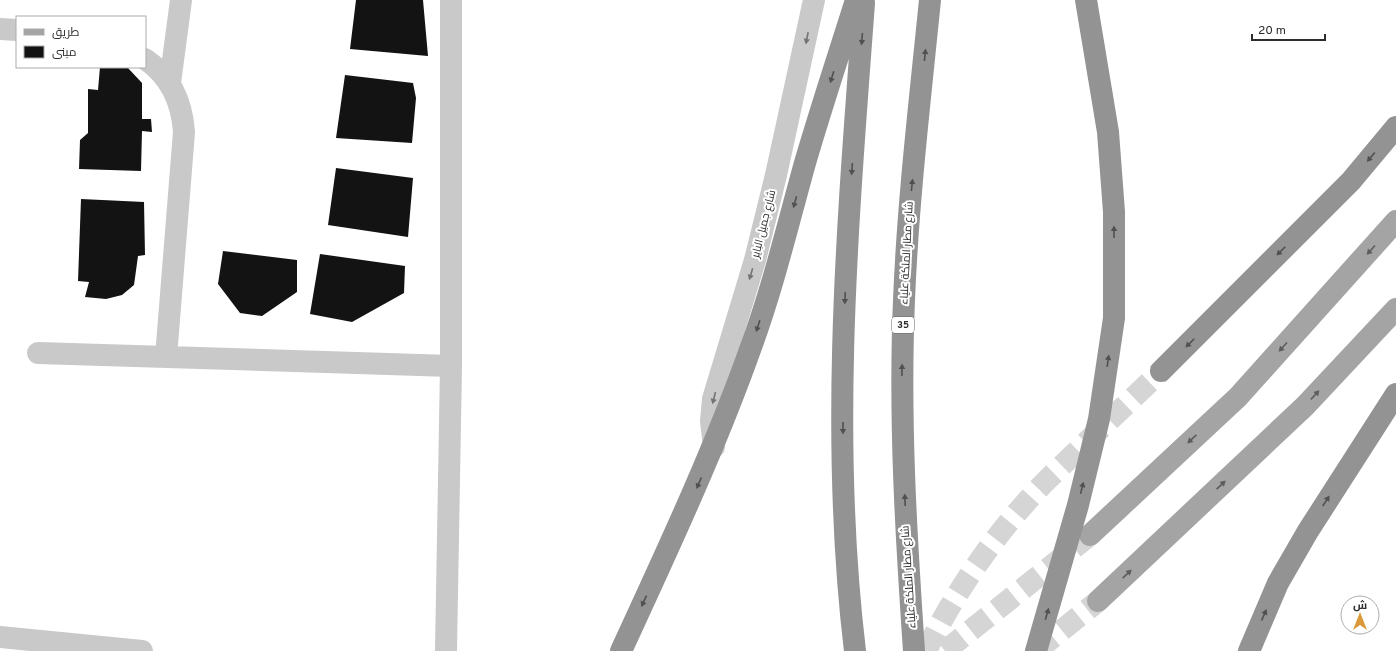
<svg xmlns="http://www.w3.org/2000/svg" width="1396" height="651" viewBox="0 0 1396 651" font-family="Overpass,Cairo,sans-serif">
<rect width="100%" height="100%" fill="#fff"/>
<path fill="#131313" d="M356,0H423L428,56L350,49Z
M100,67L128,68L142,83V119H151L152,132L142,131L141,171L79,169L80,140L88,133V89L98,90Z
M345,75L413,83L416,98L412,143L336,138Z
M336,168L413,178L408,237L328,225Z
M81,199L144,202L145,255L138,256L134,285L122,295L106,299L85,297L89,282L78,281Z
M223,251L297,260V292L262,316L240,313L218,284Z
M320,254L405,266L404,293L352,322L310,314Z"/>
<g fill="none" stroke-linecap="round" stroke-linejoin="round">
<path stroke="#d5d5d5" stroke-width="22" stroke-dasharray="22 11" stroke-linecap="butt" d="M945,651L1090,535
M1036,651L1098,601"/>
<path stroke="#d5d5d5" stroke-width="22" stroke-dasharray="22 11" stroke-linecap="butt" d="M926,651C957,588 999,528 1049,478C1086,442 1124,407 1161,371"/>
<path stroke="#c9c9c9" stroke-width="22" d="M0,29L17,30
M145,59C170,76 182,102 184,132L166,357
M170,83L181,0
M38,353L451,366
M714,447L711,421L713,399L755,260L776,175L814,0
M0,637L142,651
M446,651L451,366V0"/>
<path stroke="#a4a4a4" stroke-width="22" d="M1090,535L1238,397L1396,221
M1098,601L1305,406L1396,309"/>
<path stroke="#939393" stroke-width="22" d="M1161,371L1351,181L1396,127
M621,651C667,551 714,451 751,347C773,287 788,224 805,163C821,108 839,54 856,0
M855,651C829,435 848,219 864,3
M914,651C906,534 899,418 904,300C908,200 920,100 930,0
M1249,651L1278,583L1308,531L1396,394"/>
<path stroke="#939393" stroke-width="22" d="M1036,651L1078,505L1099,419L1114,318V212L1108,132L1086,0"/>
</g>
<defs><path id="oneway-solid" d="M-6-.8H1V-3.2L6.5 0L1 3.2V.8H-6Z"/></defs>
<g fill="#737373">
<use href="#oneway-solid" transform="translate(807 38) rotate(101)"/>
<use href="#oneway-solid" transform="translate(751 274) rotate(106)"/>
<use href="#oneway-solid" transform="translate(714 398) rotate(104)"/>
</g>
<g fill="#505050">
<use href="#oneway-solid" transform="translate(862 39) rotate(94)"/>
<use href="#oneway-solid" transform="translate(925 55) rotate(-84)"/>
<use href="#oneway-solid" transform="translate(832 77) rotate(107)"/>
<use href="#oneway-solid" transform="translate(1371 157) rotate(130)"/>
<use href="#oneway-solid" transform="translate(852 169) rotate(94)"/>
<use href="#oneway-solid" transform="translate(912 185) rotate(-84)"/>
<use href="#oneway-solid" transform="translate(795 202) rotate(105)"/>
<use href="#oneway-solid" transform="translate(1114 232) rotate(-90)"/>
<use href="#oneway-solid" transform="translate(1281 251) rotate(135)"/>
<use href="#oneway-solid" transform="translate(845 298) rotate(92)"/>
<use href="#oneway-solid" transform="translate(758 326) rotate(108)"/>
<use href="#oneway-solid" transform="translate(1190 343) rotate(135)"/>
<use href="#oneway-solid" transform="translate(1108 361) rotate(-82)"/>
<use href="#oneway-solid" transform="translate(902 370) rotate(-89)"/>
<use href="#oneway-solid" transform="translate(843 428) rotate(90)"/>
<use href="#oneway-solid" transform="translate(699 483) rotate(113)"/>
<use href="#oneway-solid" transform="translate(1082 488) rotate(-76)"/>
<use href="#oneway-solid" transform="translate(905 500) rotate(-92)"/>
<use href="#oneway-solid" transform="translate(1326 501) rotate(-57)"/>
<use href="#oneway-solid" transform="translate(644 601) rotate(115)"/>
<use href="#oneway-solid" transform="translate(1047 614) rotate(-74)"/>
<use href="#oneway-solid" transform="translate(1264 615) rotate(-66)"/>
</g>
<g fill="#5c5c5c">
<use href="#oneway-solid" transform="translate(1371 250) rotate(132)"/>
<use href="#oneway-solid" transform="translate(1283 347) rotate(132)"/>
<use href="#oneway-solid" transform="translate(1315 395) rotate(-47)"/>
<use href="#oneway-solid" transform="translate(1192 439) rotate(137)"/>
<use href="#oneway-solid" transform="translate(1221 485) rotate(-43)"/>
<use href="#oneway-solid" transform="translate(1127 574) rotate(-43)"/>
</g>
<g text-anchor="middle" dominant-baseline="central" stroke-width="4" stroke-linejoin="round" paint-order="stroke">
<rect fill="#fff" stroke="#6b6b6b" stroke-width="1" x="892" y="317" width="22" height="16" rx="3"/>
<g font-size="10" font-weight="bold" fill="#2c2c2c">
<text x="903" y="325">35</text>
</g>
<g font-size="11" fill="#2c2c2c" stroke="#fff">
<text transform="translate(764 224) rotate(-76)">شارع جميل الباير</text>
<text transform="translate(907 253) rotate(-87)">شارع مطار الملكة علياء</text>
<text transform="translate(909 577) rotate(-94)">شارع مطار الملكة علياء</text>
</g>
</g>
<rect x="16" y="16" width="130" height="52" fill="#ffffff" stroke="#ababab"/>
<rect x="24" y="29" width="20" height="6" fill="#a4a4a4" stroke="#ababab"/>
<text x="52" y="36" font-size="12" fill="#2c2c2c">طريق</text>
<rect x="24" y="46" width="20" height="12" fill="#131313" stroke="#ababab"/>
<text x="52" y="56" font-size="12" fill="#2c2c2c">مبنى</text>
<g transform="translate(1360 615)"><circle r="19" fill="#ffffff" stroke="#ababab"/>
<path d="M0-3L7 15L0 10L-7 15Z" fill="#d99938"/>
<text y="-6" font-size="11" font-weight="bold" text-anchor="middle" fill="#2c2c2c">ش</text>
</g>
<path d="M1252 34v6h73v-6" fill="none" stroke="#2c2c2c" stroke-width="2"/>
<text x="1258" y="34" font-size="12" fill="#2c2c2c" stroke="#ffffff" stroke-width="3" paint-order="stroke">20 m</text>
</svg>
